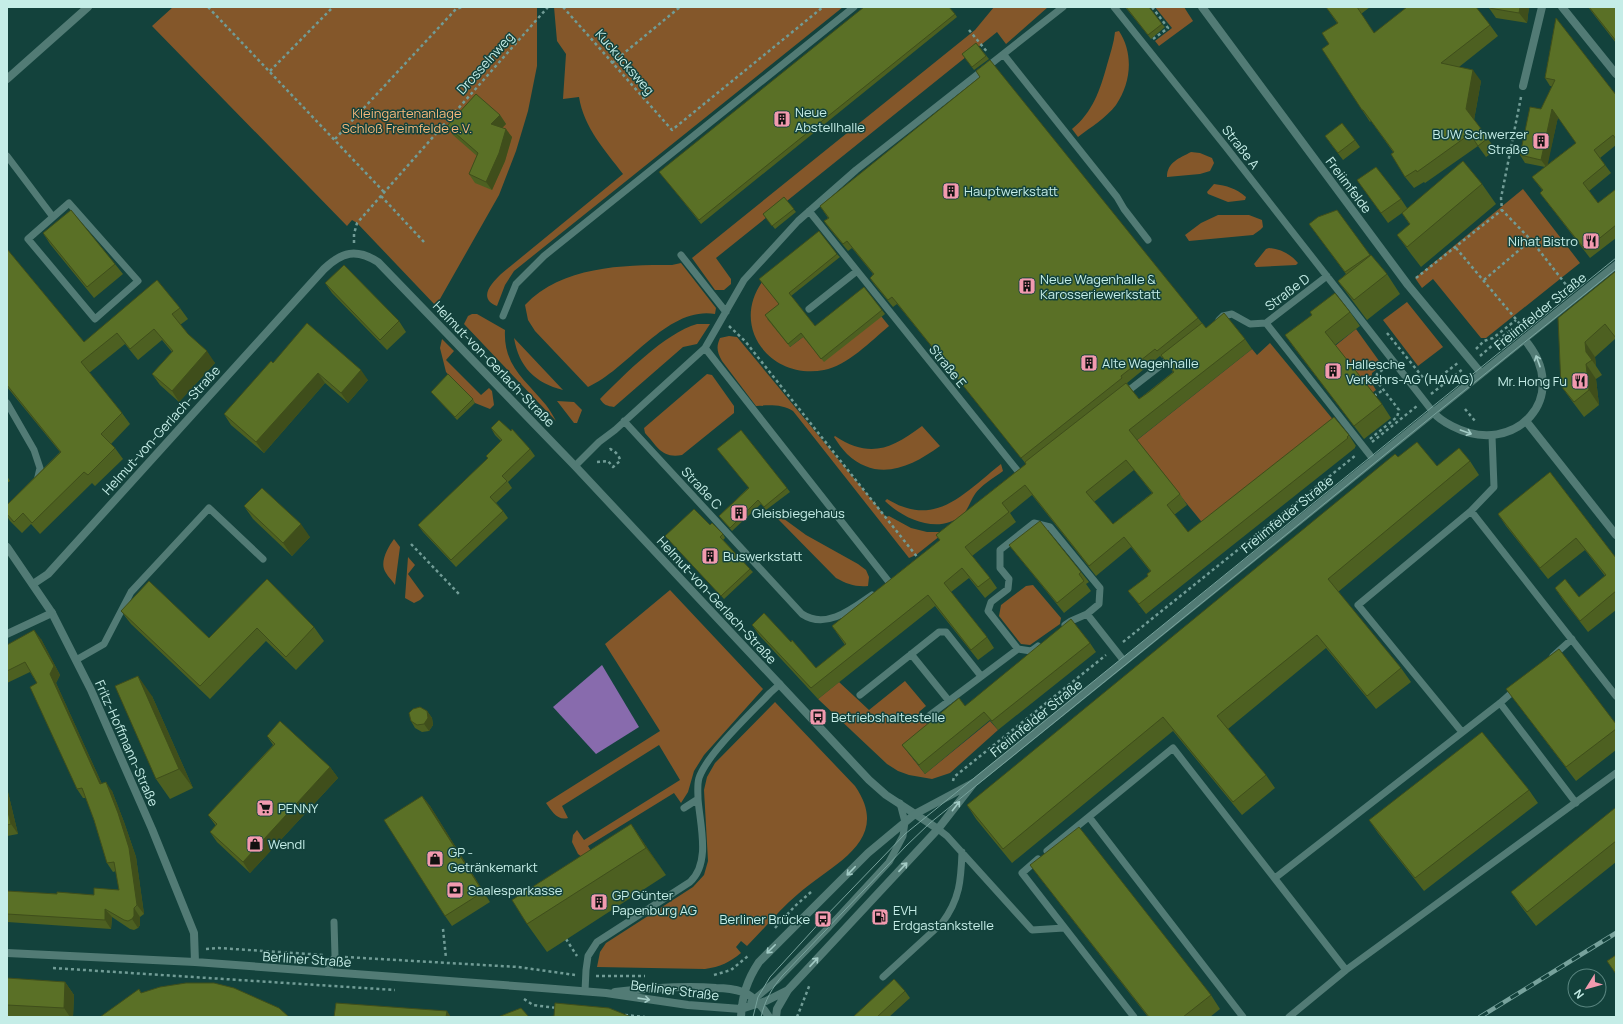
<svg xmlns="http://www.w3.org/2000/svg" width="1623" height="1024" viewBox="0 0 1623 1024" font-family="Manrope,sans-serif">
<rect width="100%" height="100%" fill="#13423c"/>
<path fill="#84572a" d="M173,7H537V66L528,111L516,151L499,195L436,306L357,223L352,220L347,226L152,26Z
M554,7H843L514,271L505,285L497,306C477,298 492,283 501,274L623,174C605,150 584,128 579,97L563,99L566,54L557,41Z
M994,7H1048L1006,44L997,32L716,258L731,279V284L724,290H715L692,258L975,30Z
M1155,7H1184L1193,21L1159,46L1155,41L1172,28Z
M1119,31C1134,54 1131,83 1116,105C1106,118 1091,127 1078,137L1072,129C1093,112 1100,90 1107,65C1110,54 1114,43 1115,32Z
M1191,152L1200,153L1212,158L1214,163L1210,171L1200,174L1167,177C1167,162 1180,158 1191,152Z
M1214,184C1227,186 1236,188 1246,197L1245,200L1228,202L1208,194L1207,192Z
M1523,189L1580,263L1486,338H1481L1433,279L1422,288L1415,278Z
M1218,215H1249L1262,220L1263,227L1260,230L1253,235L1189,241L1185,235L1201,223Z
M1269,248C1280,249 1291,254 1298,263L1296,265L1256,267L1254,264L1266,249Z
M681,263L716,308L715,314C667,306 629,369 588,387L535,331L528,320L525,305C562,266 622,265 672,265Z
M762,282L782,307L790,347L803,337L881,316L889,326C871,341 847,366 824,370C771,380 730,328 762,282Z
M1407,302L1443,347L1418,366L1383,320Z
M472,314H477L505,330C503,366 526,380 546,405C550,410 553,416 556,421L464,324L468,316Z
M697,324H710L697,344L683,347L614,407C607,406 604,405 600,399C624,375 665,333 697,324Z
M1356,329L1382,365L1372,373L1371,382L1376,390L1372,393L1335,346Z
M729,336L737,337L886,517L889,516L911,528L927,532H945L916,555L909,558L793,411C783,404 767,405 756,406L722,361C717,352 716,347 720,338Z
M514,338L563,390C535,383 519,367 514,338Z
M442,339L454,351L446,360L481,395L489,388L492,391L494,405L490,409L475,403L446,372L440,348Z
M1270,343L1340,428L1209,531L1136,441L1252,349L1257,355Z
M707,374L712,375L734,406V413L682,455C662,459 657,446 645,433L644,428Z
M557,401L574,402L582,410L577,423H574Z
M922,426L940,446C911,467 878,483 847,454C842,449 838,443 834,437L835,436C870,459 891,449 922,426Z
M1001,464L1003,471C995,477 980,486 975,494C970,501 969,509 962,515C939,535 903,519 885,501L887,499C936,529 964,493 1001,464Z
M780,516L806,535L858,564L866,570L869,577L868,586C855,587 847,584 836,578L777,518Z
M394,539L400,547L395,585C392,580 386,575 384,569C381,560 388,547 394,539Z
M408,557L415,565L408,574L424,596L420,600L414,603L405,598Z
M1033,585L1061,618L1060,624L1030,645L1021,644L999,616L1001,605L1026,586Z
M670,590L763,689L704,755L694,771L688,792L681,803L674,793L588,846L594,856L582,857L578,854L572,842L573,835L577,830L584,840L680,780L659,745L562,806L568,818C557,821 552,811 546,803L660,731L605,644Z
M905,681L926,706L919,712L929,725L902,745L925,774L990,721L998,730L950,773L932,779L909,775L898,771L887,764L818,699L839,682L869,710Z
M775,702L855,786C893,841 832,864 798,894C780,909 764,929 747,946L741,941L736,947L741,953C730,962 720,967 705,969L597,967L600,952L606,943L693,887L704,875L708,861L704,790L707,777L715,763Z"/>
<path fill="#886bad" d="M602,665L639,727L596,754L553,707Z"/>
<g fill="none" stroke-linecap="round" stroke-linejoin="round">
<path stroke="#719c96" stroke-width="2.5" stroke-dasharray="3 3" stroke-linecap="butt" d="M208,7L384,192
M563,7L672,130L823,7
M1152,7L1168,28L1153,39
M969,30L988,53
M612,63L680,7
M270,71L333,7
M1521,97L1501,198L1502,210L1531,240L1567,286
M335,139L456,9L462,7
M381,196L424,242
M354,243V234L357,223L548,7
M1456,248L1520,324
M1416,278L1502,210
M1484,280L1531,240
M729,326L745,341L918,558
M1387,333L1429,385
M1476,349L1484,341L1493,338L1516,320
M1480,356L1508,332L1512,334
M1436,380L1459,362
M1431,394L1463,369
M1374,396L1383,390
M1465,409L1475,421
M1370,439L1397,417L1399,410L1376,380L1377,374L1386,367
M1372,442L1417,406
M597,462L608,461L613,467L620,461C620,456 615,451 610,449L608,450
M411,544L459,594
M1123,642L1356,455
M953,781L954,777L1106,655
M775,928L795,906L811,892
M443,929L446,958
M566,939L577,956
M206,949L219,948L324,955
M345,957L518,967L575,975
M53,968L395,990
M714,975L731,970L748,956
M596,976H645
M524,999L533,1005L557,1008
M625,1015L645,1017
M797,1017L810,984"/>
<path stroke="#527b75" stroke-width="7" d="M1114,7L1226,147L1433,412
M1004,55L1117,197L1124,209L1148,240
M7,156L53,217
M69,203L138,281L95,319L28,239Z
M809,211L1021,475
M681,255L726,312
M809,309L857,271
M503,316L516,284L544,256L854,7
M1219,320L1223,316L1232,314L1250,324L1266,323L1327,276
M1266,323L1373,459
M705,348L889,582
M1124,394L1173,356
M7,403L34,450L40,468L37,481
M624,421L802,614C826,630 852,609 872,595
M575,466L599,442L615,430L705,348L744,280L798,221L856,170L1063,7
M1471,511L1494,487L1492,436
M1065,625L1071,621L1087,614
M1038,646L1031,651L1018,649L988,611L991,602L1008,589L1009,579L1000,568V550L1034,523L1050,527L1100,588L1099,604L1087,614L1124,661
M911,654L949,701
M1553,656L1572,639
M76,660L104,644L131,592L209,508L263,559
M860,695L939,632H946L981,676
M1500,703L1576,803
M930,715L1018,649
M1462,732L1358,605L1471,511L1616,696
M684,808L698,799C698,792 697,785 699,778C707,754 752,712 770,693L780,684
M1089,817L1243,1017
M938,829L947,836L1032,930L1064,928
M1047,851L1173,748L1346,970L1289,1017
M1038,859L1022,873L1134,1017
M1275,878L1500,703L1517,688
M1346,970L1616,773
M327,972L335,956L334,922
M883,977L942,923C960,899 961,880 962,852
M585,991L586,970L588,956L597,942L690,882C711,863 700,825 698,799
M751,1002L777,980L829,927L889,862L903,836L905,822L900,803"/>
<path stroke="#527b75" stroke-width="8" d="M1202,7L1408,285L1481,373
M1523,86L1542,7
M1433,412C1438,418 1446,423 1452,426C1515,459 1574,396 1524,339
M1526,421L1616,535
M33,584L48,574L324,269C342,252 356,248 378,262L575,466L869,780L886,795L938,829
M7,634L52,613"/>
<path stroke="#527b75" stroke-width="8" d="M1562,7L1616,74
M7,79L88,7
M7,547L52,613L91,690L152,829L194,933L195,962
M7,953L195,962L542,988L606,993L688,1005L741,1009L766,1001L788,990
M615,992C649,988 682,985 716,988C725,988 734,989 743,992C753,996 763,1007 769,1017
M741,1017C742,996 747,980 759,962L868,853L892,833L915,814L975,782L1616,265
M776,1017L777,1009L788,990L938,829L973,784"/>
<path stroke="#77a29c" stroke-width="1" d="M753,1017L758,997L770,977L823,919L905,834L1616,258
M761,1017C765,1000 772,988 783,975L906,846L930,823L1435,414L1616,269"/>
<g stroke="#77a29c" stroke-width="4.5">
<path id="rail" d="M1480,1017L1616,933"/>
</g>
<use href="#rail" stroke="#13423c" stroke-width="3" stroke-dasharray="9" stroke-linecap="butt"/>
</g>
<path fill="#4d6021" fill-rule="evenodd" d="M1125,7L1162,24L1165,27L1151,39Z
M1326,7H1370L1361,14L1374,33L1490,25L1498,36L1459,67L1481,81L1474,120L1496,150L1486,157L1478,146L1425,183L1424,182L1414,188L1405,177L1393,152L1371,121L1370,122L1362,110L1329,44L1337,23Z
M1489,7H1529L1527,23L1496,18L1489,8Z
M1588,7H1616V43Z
M955,14L957,17L701,224L662,175Z
M1556,18L1616,95V145L1600,158L1611,173L1589,191L1598,203L1616,189V238L1590,258L1540,193L1542,190L1532,177L1545,167L1525,163L1520,155L1552,86H1550L1545,78ZM1558,117L1576,143L1547,165Z
M976,43L989,59L974,70L962,54Z
M976,71L1198,318L1206,328L1245,339L1252,349L1137,440L1180,494L1187,505L1174,515L1188,532L1349,435L1356,446L1355,447V448L1146,614L1128,591L1148,576L1150,571L1131,547L1096,576L1032,495L1010,513L1016,522L972,556L990,578L997,588L985,598L969,578L951,592L987,637L994,648L978,660L935,606L818,699L759,635L752,625L816,668L845,645L832,626L940,540L936,535L1026,464L902,310L897,304L893,307L874,284L870,278L873,274L852,248L848,251L829,228L824,221L828,218L820,206L980,77ZM1160,356L1162,358V357L1173,372L1139,399L1127,383ZM1134,470L1152,493L1113,524L1094,502Z
M500,115L506,124L502,128L512,137L505,161L492,190L475,183L469,174L477,156L453,135L447,126Z
M1355,140L1360,147L1343,160L1330,143Z
M1357,180L1401,199L1407,208L1482,184L1496,204L1421,267L1411,254L1397,235L1410,225L1402,213L1388,223Z
M784,197L796,212L775,229L763,214Z
M1309,224L1371,255L1387,274L1400,294L1367,320L1352,300L1338,281L1346,274Z
M43,233L115,264L123,274L94,298L50,244Z
M7,249L84,342L180,308L188,319L180,325L188,334L215,363L179,402L160,385L152,374L172,352L162,340L138,360L125,344L89,373L122,413L130,424L111,444L115,448L123,459L95,486L92,483L40,534L31,524L22,533L10,521L7,516V505L60,452L7,387Z
M837,254L840,257L791,296L815,326L882,310L885,314L824,362L803,337L790,347L767,319L779,304L762,282Z
M1616,271V340L1615,339L1595,357L1596,366L1602,375L1596,379L1599,405L1584,417L1572,401L1561,386Z
M325,283L399,321L406,332L387,350L332,293Z
M1350,312L1360,326L1335,345L1382,404L1391,418L1364,439L1295,349L1285,335Z
M273,363L368,380L348,403L325,383L264,453L231,425L224,414Z
M431,392L473,399L475,403L457,420L434,395Z
M491,428L511,431L530,449L535,456L508,482L512,488L496,503L503,511L508,518L456,567L423,532L418,525L488,459L486,456L501,441L495,435Z
M1398,457L1437,466L1470,461L1479,475L1338,592L1401,668L1411,682L1376,709L1326,648L1228,729L1266,775L1275,788L1242,815L1173,731L1012,863L976,819L967,805Z
M1550,472L1616,558V610L1588,632L1563,600L1555,588L1579,597L1605,576L1585,550L1548,579L1506,526L1498,514Z
M7,476L10,481L7,483Z
M748,488H787L790,492L766,510L761,504L732,531L719,516Z
M244,506L310,537L292,556L253,519Z
M710,525L723,534L725,538L723,540L750,569L753,572L724,599L668,539L665,536Z
M1009,545L1081,572L1089,582L1086,584L1091,591L1064,613L1017,555Z
M267,579L314,627L324,641L296,670L266,641L210,699L131,624L121,611L209,638Z
M41,639L60,675L56,683L102,784L112,791L124,822L136,857L144,914L140,917V925L138,928L134,930L130,929L112,917L111,929L7,922V891L57,894L94,895L119,890L116,871L113,872L107,863L94,820L86,798H83L77,789L37,683L30,672L7,683V645Z
M1090,643L1096,652L998,730L990,720L925,774L909,753L902,745L965,706Z
M1506,689L1616,724V750L1576,781L1516,702Z
M152,696L193,788L170,799L156,779Z
M427,711L432,718L433,725L429,731L422,732L415,728L411,721Z
M267,736L330,767L338,778L250,873L217,842L210,832L216,826L208,815L273,745Z
M7,788L18,834L7,836Z
M1529,790L1538,803L1424,891L1378,833L1369,820Z
M422,796L430,806L490,902L452,926L445,916Z
M1616,809V862L1536,926L1520,905L1511,892Z
M631,824L650,852L666,875L547,952L527,924Z
M1030,865L1211,995L1220,1009L1210,1017H1148L1040,878Z
M7,978L65,982L74,995L73,1017H7Z
M905,991L910,998L889,1017H853Z"/>
<path fill="#3f4e1b" d="M1520,7H1529L1527,23L1519,13Z
M1473,70L1481,81L1474,120L1466,109Z
M1552,109L1558,117L1547,168L1541,160Z
M500,115L506,124L497,133L491,124Z
M506,129L512,137L505,161L492,190L486,182Z
M1585,342L1595,357L1596,366L1586,352Z
M207,351L215,363L179,402L172,391Z
M1586,364L1596,379L1599,405L1589,390Z
M361,370L368,380L348,403L341,393Z
M318,373L325,383L264,453L256,442Z
M301,524L310,537L292,556L283,543Z
M34,630L41,639L60,675L56,683L106,793L100,784L50,674Z
M138,676L152,696L193,788L179,769Z
M427,711L432,718L433,725L429,731L424,724Z
M330,767L338,778L250,873L243,862Z
M106,782L112,791L124,822L136,857L144,914L137,905Z
M7,788L18,834L11,824L7,808Z
M422,796L430,806L490,902L483,892Z
M631,824L650,852L666,875L646,848Z
M134,908L140,917V925L138,928L132,919Z
M105,909L112,917L111,929L105,920Z
M65,982L74,995L73,1017H70L64,1008Z
M447,1011L451,1017H446Z"/>
<path fill="#5a7026" stroke="#3f4e1b" fill-rule="evenodd" d="M864,7H949L955,14L699,220L659,172Z
M1126,7H1149L1162,24L1148,35Z
M1326,7H1357L1374,33L1407,7H1476L1490,25L1441,63L1473,70L1466,109L1488,138L1478,146L1470,134L1417,172L1416,170L1405,177L1391,154L1394,152L1363,110H1362L1322,49L1329,44L1322,33L1338,23Z
M1489,7H1520L1519,13L1489,8Z
M1589,7H1616V41Z
M1556,18L1616,95V139L1613,135L1594,150L1605,165L1583,183L1598,203L1616,189V225L1585,250L1540,193L1543,190L1532,177L1576,143L1552,109L1541,160L1520,155L1530,107L1541,109L1555,80L1545,78Z
M976,43L986,56L972,67L962,54Z
M990,60L1198,318L1157,351L1155,349L1121,376L1122,378L1021,458L897,303L892,297L888,300L870,278L874,274L847,241L843,244L824,221L829,218L820,206L980,77L976,71Z
M476,94L500,115L491,124L506,129L499,153L486,182L469,174L478,153L447,126Z
M1342,123L1355,140L1338,153L1325,136Z
M1463,161L1482,184L1407,247L1397,235L1410,224L1402,213Z
M1376,167L1401,199L1381,213L1357,180Z
M784,197L794,209L772,226L763,214Z
M71,210L115,264L87,287L43,233Z
M1337,210L1370,255L1345,272L1309,224L1318,217Z
M819,231L837,254L789,293L815,326L864,287L882,310L821,359L801,333L788,344L765,315L779,304L759,279Z
M7,249L84,342L157,280L180,308L172,314L188,334L207,351L172,391L152,374L173,351L154,329L130,349L117,333L81,362L122,413L101,434L115,448L88,475L84,472L32,523L23,513L14,522L7,514V505L61,452L7,385Z
M1371,255L1387,274L1354,300L1338,281Z
M344,265L399,321L380,340L325,283Z
M1616,271V338L1605,324L1585,342L1586,352L1592,360L1586,364L1589,390L1574,402L1561,386L1558,318Z
M1335,293L1350,312L1325,332L1382,404L1354,426L1285,335L1312,315L1310,312Z
M1224,313L1245,339L1129,430L1180,494L1167,505L1188,532L1334,417L1349,435L1347,437L1348,438L1139,604L1128,591L1148,576L1147,574L1151,571L1124,537L1089,566L1025,485L1002,503L1009,512L965,547L990,578L978,587L962,568L944,583L987,637L971,650L928,595L811,688L752,625L764,613L791,642L792,640L816,668L846,644L832,626L940,540L936,535L1026,464L1025,462L1126,383L1139,399L1149,392L1174,372L1161,355L1202,323L1206,328ZM1126,460L1153,493L1113,524L1086,492Z
M307,323L361,370L341,393L318,373L256,442L224,414L271,361L273,363Z
M448,374L473,399L455,417L431,392Z
M499,420L511,431L512,429L530,449L502,476L507,481L490,497L503,511L451,560L418,525L488,458L486,456L502,440L491,428Z
M741,430L787,488L764,507L758,500L730,528L719,516L749,488L717,449Z
M1417,442L1437,466L1459,448L1470,461L1328,579L1401,668L1367,696L1317,635L1217,716L1266,775L1233,802L1163,717L1003,849L967,805L1395,454L1398,457Z
M1550,472L1616,558V591L1580,621L1555,588L1565,579L1579,597L1606,575L1576,538L1540,568L1498,514Z
M262,488L301,524L283,543L244,506Z
M694,509L710,525L712,523L723,534L720,537L750,569L721,596L665,536Z
M1040,521L1081,572L1079,574L1084,581L1057,603L1009,545Z
M267,579L314,627L286,657L257,628L200,686L121,611L149,581L209,638Z
M1071,619L1090,643L992,721L984,712L919,765L902,745L959,698L965,706Z
M34,630L54,666L50,674L100,784L106,782L118,813L129,848L137,905L134,908V916L132,919L128,921L124,920L105,909V920L7,914V891L57,894V892L94,895V888L119,890L114,862L107,863L94,820L82,788L77,789L30,687L37,683L25,662L7,671V645Z
M1559,649L1616,724V729L1566,767L1506,689Z
M138,676L179,769L156,779L115,686Z
M420,707L427,711L428,718L424,724L417,725L411,721L409,713L413,709Z
M280,721L330,767L243,862L210,832L217,824L208,815L275,744L267,736Z
M1482,732L1529,790L1415,878L1369,820Z
M422,796L483,892L445,916L384,820Z
M7,808L11,824L7,825Z
M1615,808L1616,809V841L1527,912L1511,892Z
M631,824L646,848L527,924L512,900Z
M1079,827L1211,995L1183,1017H1149L1030,865Z
M1616,955V974L1607,961Z
M7,978L65,982L64,1008L7,1005Z
M894,979L905,991L877,1017H853Z
M186,983H214L234,988L279,1008L289,1017H100L139,989L141,993L160,987Z
M336,1003L447,1011L446,1017H334Z
M555,1003L609,1008L631,1017H546L554,1016Z
M521,1008L529,1017H498Z"/>
<defs><path id="oneway-shaft" d="M-6 0H5M1.5-3L5.5 0L1.5 3" fill="none" stroke-width="1.6" stroke-linecap="round" stroke-linejoin="round"/></defs>
<g stroke="#a2cbc5">
<use href="#oneway-shaft" transform="translate(1538 361) rotate(-110)"/>
<use href="#oneway-shaft" transform="translate(1466 432) rotate(20)"/>
<use href="#oneway-shaft" transform="translate(956 806) rotate(-52)"/>
<use href="#oneway-shaft" transform="translate(903 867) rotate(-47)"/>
<use href="#oneway-shaft" transform="translate(851 871) rotate(134)"/>
<use href="#oneway-shaft" transform="translate(771 949) rotate(135)"/>
<use href="#oneway-shaft" transform="translate(814 962) rotate(-47)"/>
<use href="#oneway-shaft" transform="translate(644 999) rotate(8)"/>
</g>
<defs>
<g id="building-square" transform="scale(0.9)"><rect x="-9" y="-9" width="18" height="18" rx="4" fill="#f29aaf" stroke="#13423c"/><path d="M-4-6H4V6H1V3H-1V6H-4ZM-2.5-4.3h1.7v1.8h-1.7ZM.8-4.3h1.7v1.8H.8ZM-2.5-1h1.7V.8h-1.7ZM.8-1h1.7V.8H.8Z" fill="#111"/></g>
<g id="restaurant-square" transform="scale(0.9)"><rect x="-9" y="-9" width="18" height="18" rx="4" fill="#f29aaf" stroke="#13423c"/><path d="M-5-6h1v4h1v-4h1v4h1v-4h1v5L-1.5 .5V6h-2V.5L-5-1ZM5-6V6H3V1.5H1.5Q1.5-4 5-6Z" fill="#111"/></g>
<g id="bus-square" transform="scale(0.9)"><rect x="-9" y="-9" width="18" height="18" rx="4" fill="#f29aaf" stroke="#13423c"/><path d="M-5-6H5V4H4V6H2V4H-2V6H-4V4H-5ZM-3.5-4V0h7V-4ZM-3.5 1.2v1.5H-2V1.2ZM2 1.2v1.5H3.5V1.2Z" fill="#111"/></g>
<g id="supermarket-square" transform="scale(0.9)"><rect x="-9" y="-9" width="18" height="18" rx="4" fill="#f29aaf" stroke="#13423c"/><path d="M-6-5.5h2.5l.6 2H6L4.5 2H-2.5L-4.4-4H-6ZM-1.5 3.2a1.3 1.3 0 1 0 .1 0ZM3 3.2a1.3 1.3 0 1 0 .1 0Z" fill="#111"/></g>
<g id="shop-square" transform="scale(0.9)"><rect x="-9" y="-9" width="18" height="18" rx="4" fill="#f29aaf" stroke="#13423c"/><path d="M-5-2.5h2.3a2.7 3.5 0 0 1 5.4 0H5L5.5 6h-11ZM-1.5-2.5h3a1.5 2.3 0 0 0-3 0Z" fill="#111"/></g>
<g id="bank-square" transform="scale(0.9)"><rect x="-9" y="-9" width="18" height="18" rx="4" fill="#f29aaf" stroke="#13423c"/><path d="M-6-4H6V4H-6ZM0-2.3a2.3 2.3 0 1 0 0 4.6a2.3 2.3 0 1 0 0-4.6Z" fill="#111"/></g>
<g id="fuel-square" transform="scale(0.9)"><rect x="-9" y="-9" width="18" height="18" rx="4" fill="#f29aaf" stroke="#13423c"/><path d="M-5.5-6h7V0h2V4h1.3V-2.5L3-4.5l.8-.8L6-3V5H2.5V1h-1V6h-7ZM-4.2-4.7v3.2H.2V-4.7Z" fill="#111"/></g>
</defs>
<g fill-rule="evenodd">
<use href="#building-square" x="782" y="119"/>
<use href="#building-square" x="1541" y="141"/>
<use href="#building-square" x="951" y="191"/>
<use href="#restaurant-square" x="1591" y="241"/>
<use href="#building-square" x="1027" y="286"/>
<use href="#building-square" x="1089" y="363"/>
<use href="#building-square" x="1333" y="371"/>
<use href="#restaurant-square" x="1580" y="381"/>
<use href="#building-square" x="739" y="513"/>
<use href="#building-square" x="710" y="556"/>
<use href="#bus-square" x="818" y="717"/>
<use href="#supermarket-square" x="265" y="808"/>
<use href="#shop-square" x="255" y="844"/>
<use href="#shop-square" x="435" y="859"/>
<use href="#bank-square" x="455" y="890"/>
<use href="#building-square" x="599" y="902"/>
<use href="#fuel-square" x="880" y="917"/>
<use href="#bus-square" x="823" y="919"/>
</g>
<g text-anchor="middle" dominant-baseline="central" stroke-width="3" stroke-linejoin="round" paint-order="stroke">
<g font-size="13" fill="#c5ede7" stroke="#13423c">
<text transform="translate(625 62) rotate(49)">Kuckucksweg</text>
<text transform="translate(485 63) rotate(-48)">Drosselnweg</text>
<text transform="translate(1241 147) rotate(52)">Straße A</text>
<text transform="translate(1349 185) rotate(53)">Freiimfelde</text>
<text transform="translate(1287 292) rotate(-37)">Straße D</text>
<text transform="translate(1540 311) rotate(-39)">Freiimfelder Straße</text>
<text transform="translate(494 364) rotate(46)">Helmut-von-Gerlach-Straße</text>
<text transform="translate(948 366) rotate(51)">Straße E</text>
<text transform="translate(161 430) rotate(-48)">Helmut-von-Gerlach-Straße</text>
<text transform="translate(702 488) rotate(47)">Straße C</text>
<text transform="translate(1287 514) rotate(-39)">Freiimfelder Straße</text>
<text transform="translate(717 600) rotate(47)">Helmut-von-Gerlach-Straße</text>
<text transform="translate(1036 718) rotate(-39)">Freiimfelder Straße</text>
<text transform="translate(127 743) rotate(66)">Fritz-Hoffmann-Straße</text>
<text transform="translate(307 959) rotate(4)">Berliner Straße</text>
<text transform="translate(675 990) rotate(7)">Berliner Straße</text>
</g>
<g font-size="13" fill="#c5ede7" stroke="#13423c" text-anchor="start">
<text x="795" y="112">Neue<tspan x="795" dy="15">Abstellhalle</tspan></text>
<text x="1528" y="134" text-anchor="end">BUW Schwerzer<tspan x="1528" dy="15">Straße</tspan></text>
<text x="964" y="191">Hauptwerkstatt</text>
<text x="1578" y="241" text-anchor="end">Nihat Bistro</text>
<text x="1040" y="279">Neue Wagenhalle &amp;<tspan x="1040" dy="15">Karosseriewerkstatt</tspan></text>
<text x="1102" y="363">Alte Wagenhalle</text>
<text x="1346" y="364">Hallesche<tspan x="1346" dy="15">Verkehrs-AG (HAVAG)</tspan></text>
<text x="1567" y="381" text-anchor="end">Mr. Hong Fu</text>
<text x="752" y="513">Gleisbiegehaus</text>
<text x="723" y="556">Buswerkstatt</text>
<text x="831" y="717">Betriebshaltestelle</text>
<text x="278" y="808">PENNY</text>
<text x="268" y="844">Wendl</text>
<text x="448" y="852">GP -<tspan x="448" dy="15">Getränkemarkt</tspan></text>
<text x="468" y="890">Saalesparkasse</text>
<text x="612" y="895">GP Günter<tspan x="612" dy="15">Papenburg AG</tspan></text>
<text x="893" y="910">EVH<tspan x="893" dy="15">Erdgastankstelle</tspan></text>
<text x="810" y="919" text-anchor="end">Berliner Brücke</text>
</g>
<g font-size="13" fill="#f9b97c" stroke="#13423c">
<text x="407" y="113">Kleingartenanlage<tspan x="407" dy="15">Schloß Freimfelde e.V.</tspan></text>
</g>
</g>
<rect width="1623" height="1024" fill="none" stroke="#c5ede7" stroke-width="16"/>
<g transform="translate(1587 988) rotate(233)"><circle r="19" fill="#13423c" stroke="#5a8680"/>
<path d="M0-3L7 15L0 10L-7 15Z" fill="#f29aaf"/>
<text y="-6" font-size="11" font-weight="bold" text-anchor="middle" fill="#c5ede7">N</text>
</g>
</svg>
